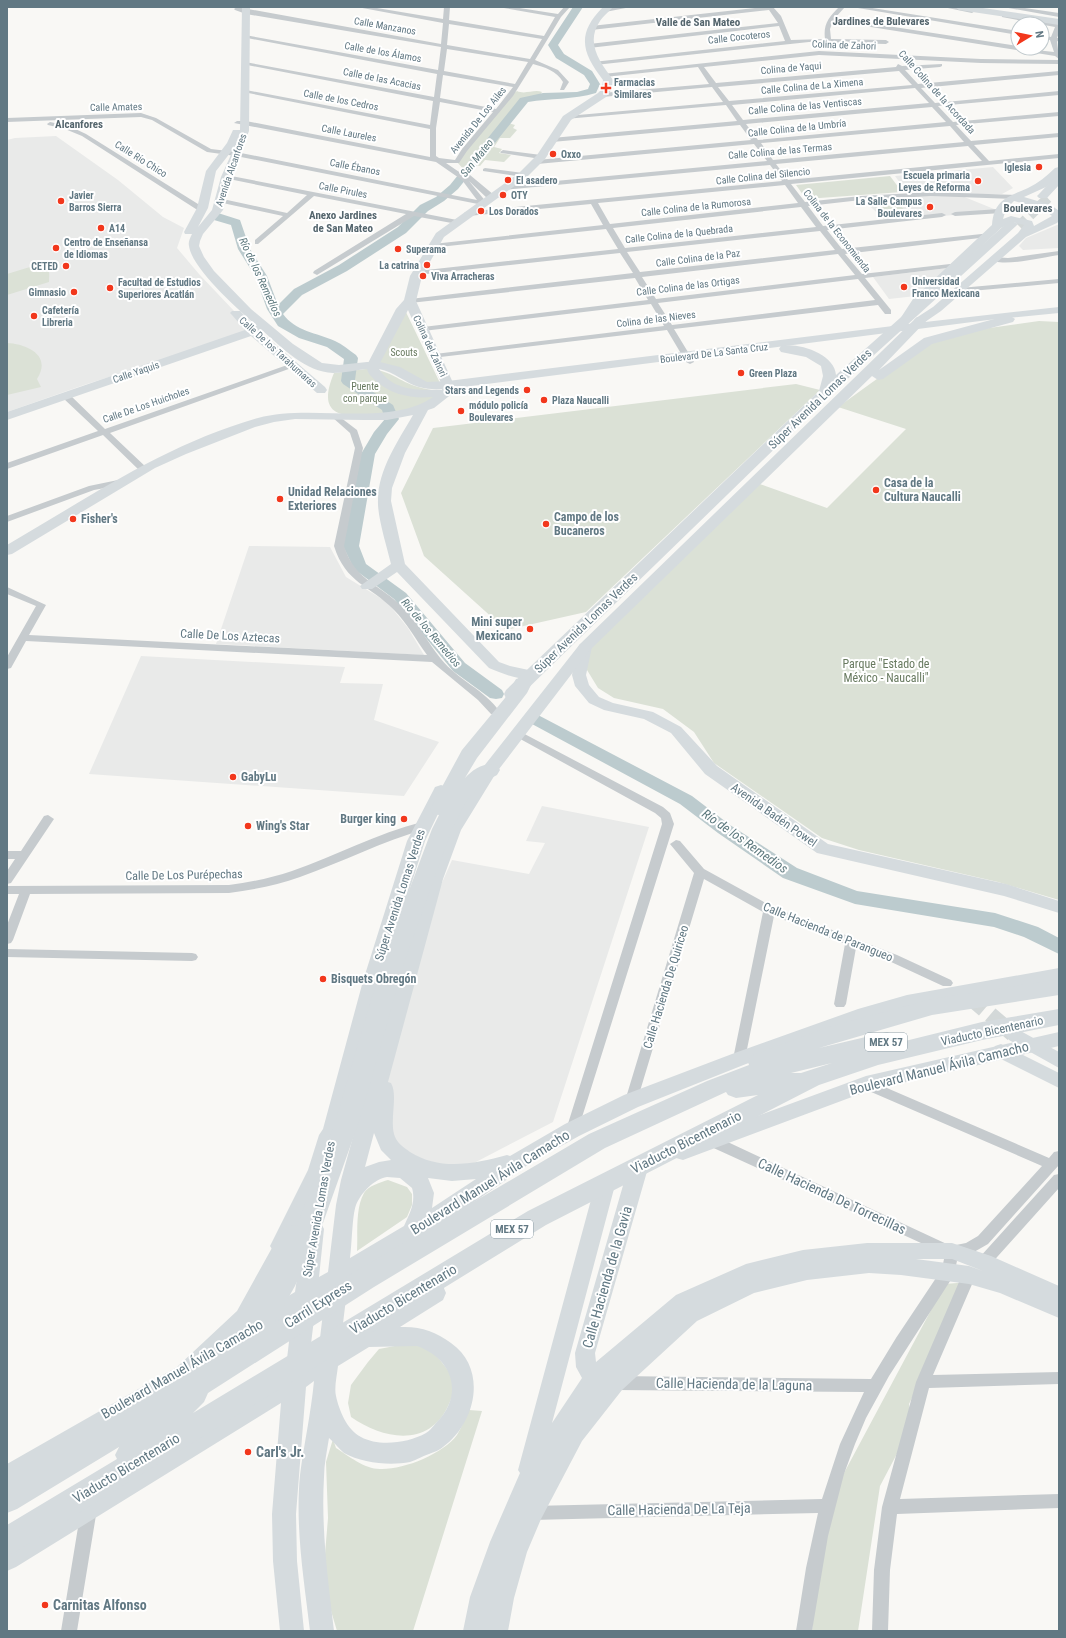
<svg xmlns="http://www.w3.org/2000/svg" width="1066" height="1638" viewBox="0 0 1066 1638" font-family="'Roboto Condensed',sans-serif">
<rect width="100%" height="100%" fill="#f9f8f5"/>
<path fill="#e9eae9" d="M56,136L118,180L163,217L184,228L177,248L199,274L253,331L84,385L7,412V140L15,138Z
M993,167L1013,188L1002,194H978L905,190L895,176Z
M895,195L962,196L999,211L886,221L861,198Z
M1057,225H1059V248L1023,250L1019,246L1026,238Z
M948,268L951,269L916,296L889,299L873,277Z
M249,546L330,547L346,577L387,602L408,628L424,655L216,644Z
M141,656L345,667L340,683L383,684L374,720L439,742L404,796L89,774Z
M542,806L649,827L553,1122L474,1163L444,1168L415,1159L388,1141L383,1097L418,937L452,860L529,874L545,843L526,841Z"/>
<path fill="#dbe1d6" d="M517,91C525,95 534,89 542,92L540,95L522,99L516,114L508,123L515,125L513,128L517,130L510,138H500L494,147L502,149L499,153L511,155L504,162L485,160L480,166L474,165L466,172L457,162L511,95Z
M890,176L902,192L806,199L796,185Z
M897,202L907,213L882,216L873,204Z
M43,263C51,268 49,274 49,282L7,295V274Z
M405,310L440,383L427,384L378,363Z
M1039,321L1059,322V900L998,882L859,850L822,838L714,763L694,732L663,709L614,698L598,688L587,670L585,647L754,482L827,508L906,429L838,407L924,345L975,330Z
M7,343C28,344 52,356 37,379L41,387L7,395Z
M366,369C391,370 395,379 415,386C424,389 434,390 443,393C433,398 423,405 413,409C403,413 389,412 379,414C344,418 315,418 334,373Z
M796,384L820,390L586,612L506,630L424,556L401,493L433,428Z
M388,1180L407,1187L412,1194V1205L407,1217L357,1251C358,1234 355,1209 364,1193C368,1186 381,1182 388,1180Z
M969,1282L909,1404L911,1427L880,1486L858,1631H812L815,1589L836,1488L945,1284Z
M400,1345C407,1345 415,1344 422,1345C429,1346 436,1355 440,1360C454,1377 458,1384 449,1404C430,1448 384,1440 351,1417L348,1403L351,1385L368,1362L379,1349Z
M469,1410L482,1411L413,1631H337L329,1604L324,1566L328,1518L326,1462L333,1439L336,1448C349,1456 364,1469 380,1469C403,1470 443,1454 457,1435C462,1427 465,1418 469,1410Z"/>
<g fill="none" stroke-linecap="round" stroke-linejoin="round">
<path fill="#bccbce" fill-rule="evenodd" d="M573,7H583L558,45L564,54L592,71L600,84L596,93C573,100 550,98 528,102L458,189L444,201L428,211L406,233L347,271L302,295L283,314C295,331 317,333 335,341C342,344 349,350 356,355L358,358L355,380L393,405L399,419L387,434L375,454L359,546L366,564L406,593L465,663L502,690L504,694L502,698L496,699L490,698L453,671L394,599L354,569L343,546L361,454L374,432L385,419L382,410L343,384L341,381L344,359L327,347L299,338L278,326L267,309L255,276L238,249L231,225L214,220L212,217L218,213L240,220L250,249L267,276L278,305L294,289L339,265L398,227L420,205L436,197L450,185L520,98L543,93L577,92L588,89L590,84L584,75L556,58L548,45Z
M538,715L692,796L730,825L797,868L857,891L995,913L1038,927L1059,938V954L1024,937L994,927L855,904L783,878L718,833L680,804L532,724L530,720L532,716Z"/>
<path stroke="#d3d8d8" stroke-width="16" stroke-dasharray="16 8" stroke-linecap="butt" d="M972,999L1013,1034"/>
<path stroke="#d3d8d8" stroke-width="10" stroke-dasharray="10 5" stroke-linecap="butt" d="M1019,226L1049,197"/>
<path fill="#c6cbce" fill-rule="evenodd" d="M237,7L441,44L443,23L357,7H371L443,19L444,7H450L449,20L544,36L555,17L498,7H513L558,14L564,7H570L561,17L535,60L558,70L569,82L564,90H560L563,82C557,71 544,67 533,64L513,96L467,151L459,163H446L465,176L466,175H470L494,195V199H488L469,181L487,203L483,205L236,156L207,152L152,120L141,117L7,122V118L141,113L156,118L211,149L236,152L477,200L462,180L436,162L234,123L237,121H246L430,157V129L243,92L246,90L430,125L433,101L242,64L245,62L434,97L437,74L242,37L245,35L438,70L441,47L246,14L235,10L234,9ZM449,24L542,39L530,59L447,45ZM447,49L528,62L515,84L444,71ZM443,75L513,87L496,109L440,98ZM440,102L493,112L462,149L455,160L439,158L436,156V128Z
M614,7H631L605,12L602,10Z
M764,7H773L781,16L791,40L825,39C823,24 829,17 839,7H845L835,18L1018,46V48L1054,52L1050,40L1042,39V35L1051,37L1055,27L1002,17V15L1004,14L1059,24V33L1057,38H1059V42L1057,41L1059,59L1055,56L833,21L830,29L831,39L886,40L889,42L886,44L809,42L595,65L592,63L593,62L785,41L779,26L589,48L586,46L589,44L778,23L769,10L591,30L588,28L591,26Z
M852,7H866L1018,31V35Z
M943,7H958L975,11L972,13Z
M1003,7H1018L1059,13V17Z
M819,51L981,59L1059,60V64L981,63L819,55L704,67L716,83L896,67L898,64L902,66L942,64V66L940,67L905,70L918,84L1059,71V75L921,88L935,103L1059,91V95L938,106L953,122L1059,112V116L956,125L971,141L1059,133V137L974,145L989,161L1059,154V158L791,184L805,202L861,196L931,192L1017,195L1018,197L1014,199L931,196L861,200L808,206L823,226L942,213L946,215L942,217L827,230L842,249L991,233V237H988L845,254L862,274L959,263L960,265L956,267L865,278L891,310V314H885L878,305L674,329L694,362L690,364L686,362L667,330L432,358V354H435L664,326L651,304L423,331L419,329L423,327L648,300L635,278L410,303L406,301L410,299L633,273L620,253L417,275L413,273L417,271L618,249L606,229L430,248V244H433L603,225L591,204L468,216L464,214L465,212L782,181L770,165L503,190L499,188L503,186L767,161L754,144L537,164L534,162L537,160L751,140L740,125L552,142L549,140L552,138L737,121L726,105L565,119L564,118L567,116L723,102L712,87L602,97L599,95L602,93L709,84L698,67L605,77L603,76V74ZM899,71L912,85L729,101L718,87ZM915,88L929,103L743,120L732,105ZM932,107L946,122L758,140L746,124ZM950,126L964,142L773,160L761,143ZM968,146L982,161L788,180L776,164ZM785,185L798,203L610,224L598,203ZM801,207L816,227L625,248L613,228ZM820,231L835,250L640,272L627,252ZM838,254L855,275L656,299L642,277ZM858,279L875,300L672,325L658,303Z
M50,122L69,126L86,134L206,209L199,211L82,136L65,129L48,125L47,124Z
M503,150L541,155L544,157L541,159L501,153L500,152Z
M485,168L523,173L526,175L523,177L483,171V169Z
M226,175L457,220L461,222L457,224L414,216L317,275L313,273L314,271L406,214L314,196L258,244H255V240L283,216L218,202V198L287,213L307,195L224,178V176Z
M999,209L1003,211L1002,213L955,216L951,214L955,212Z
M1059,251V255C1045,257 1000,268 989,259L993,257L1008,258Z
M1059,279V283L960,292L956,290L960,288Z
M290,364H296L297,366L110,433L147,468V472H141L103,435L7,469V463L98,431L63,398V394H69L105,429Z
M336,414L357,430L363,448L344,546C355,580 376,582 399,604C416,619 427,642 441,659C458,680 485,690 500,712L499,714H491L478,700L432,662L26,641L11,668L7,669V657L36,606L7,594V587L46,605L29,635L427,655C416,640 407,623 394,610C370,585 346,584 334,546L355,448L350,433L332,417Z
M118,480L122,483L121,485L94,490L7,522V516L89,486Z
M517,730L663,807L670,813L674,824L578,1130L577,1134L572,1135L567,1134L566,1130L662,824L661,818L655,813L513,735L512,733Z
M48,815L54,819L11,883L7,884V871L15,859H7V851H21L44,816Z
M422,822L428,826L426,829C382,841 343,862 300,877C277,885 253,890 229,893L30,894L13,940L11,943L7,944V925L19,894H7V886L229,885C250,882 272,878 292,871C336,856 377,833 422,822Z
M676,840L680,841L704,869L773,907L897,955L951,980L953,983L951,986H943L889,961L856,948L846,1004L844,1007H836L834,1004L845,944L774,916L745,1059L743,1062L739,1064L735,1062L733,1059L763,912L704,879L637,1101L636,1105L631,1106L626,1105L625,1101L694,873L670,844Z
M7,949L192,953L196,954L198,957L196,960L192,961L7,957Z
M866,1079L1049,1158L1054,1152L1059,1151V1165L988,1244L974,1252L958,1256L954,1275L889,1376L866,1418L855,1444L844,1474L828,1536L812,1631H796L806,1568L818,1513L532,1520L527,1518L524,1513L527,1508L532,1506L822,1499L840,1444L864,1392L615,1390L610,1388L608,1383L610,1378L615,1376L871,1379L896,1338L942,1269L945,1254L707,1145L705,1141L707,1137L712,1136L717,1137L951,1246L966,1243L978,1236L1042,1166L862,1088L860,1084L862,1080Z
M1059,1174V1188L989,1266L984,1268L979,1266L977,1262L979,1258L1054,1175Z
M969,1269L974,1271L976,1275L933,1375L1059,1372V1384L929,1388L900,1499L1059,1494V1508L897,1514L890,1570L888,1631H872L874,1570L882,1507L916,1382L962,1275L964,1271Z
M89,1502L94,1504L97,1509L77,1631H61L81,1509L84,1504Z"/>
<path fill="#d5dbde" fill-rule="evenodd" d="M242,7H250L249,131L231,177L223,210L203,234L200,241L199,246L204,257L214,271L251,309L293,344L322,363L339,365L367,362H380L400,367L427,382L448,381L901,325L898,322L913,299L992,225C994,200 1007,197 1028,188C1038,183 1047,176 1055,168L1059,167V176L1046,187L1024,197L1051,205L1059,211V221L1057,223L1026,237L941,311L925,322L1059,307V313L988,320L448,389C438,389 429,390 419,387C405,383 395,372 379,369C400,402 446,383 453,393L434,408L428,410L405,453L392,488L391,501L405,564L499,662L510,666L538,672L540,675L538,678C523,682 503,674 489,668L397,572L372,589H362L360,586L391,564C387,547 377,516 378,500C378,470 398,441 413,415L387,420H364L295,419L274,422L255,427L186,454L155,468L12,554L7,555V545C88,498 166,444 258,418C311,403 388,428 433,397C412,399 392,395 376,381C372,377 368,374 367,369C356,370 344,373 333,373C306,372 282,348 263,331L261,332L325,387L327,390L325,393H317L251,336L7,420V412L245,330L232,315L230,313L232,311H240L255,326H257C239,310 192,269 189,246C188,242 190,238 192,234H185L184,232L197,208L206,171L227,143L233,130H240ZM234,148L221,177L212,210L198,227L208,208L216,171ZM1014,201L1043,209L1052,216L1034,226L1032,221L1011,216L1003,219L1006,209ZM1012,222L1024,225L1018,233L933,307L916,318L914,320L917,323L908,324L921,303L1001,228Z
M955,7H976L1059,19V25L959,10Z
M585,643L590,644L592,647L586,675L589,685L599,697L613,703L653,712L681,727L717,766L828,844L1006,884L1059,901V913L1004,896L817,853L705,774L671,733L644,719L604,710L589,703L575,686L572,675L578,647L580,644Z
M1015,1028L1059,1052V1068L1009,1040L1006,1035L1009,1030Z
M1001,1044L1059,1073V1088L995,1056L992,1051L995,1046Z
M638,1160L645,1162L648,1168L595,1353L596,1362L676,1295L746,1264L803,1250L867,1243H952L991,1256L1059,1286V1318L1000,1293L969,1284L901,1275L869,1273L807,1280L754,1293L697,1321L622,1390L582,1441L541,1519L527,1552L514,1598L508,1631H463L470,1597L490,1542L520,1473L518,1470L595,1185L598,1179L605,1177L612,1179L615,1185L552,1423L582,1378L576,1367L575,1353L628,1168L631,1162ZM916,1259H952L983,1271L969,1266Z"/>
<path fill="#d5dbde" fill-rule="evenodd" d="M603,7H613C609,12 603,16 600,21C585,43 600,62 613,80L612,89L606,97L571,120L545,159L527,177L444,237L422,276L416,301L454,385V392L448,396L442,392V385L408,310L379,365L377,368H369L367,365L396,309L404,300L410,276L436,233L519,173L537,155L563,116L598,93L602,89L603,80C582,53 576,34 603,7Z
M1059,176V185L1047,198H1039L1037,196L1039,194L1055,177Z
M1012,221L1018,224L1016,226L830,395L518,698L512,699L506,698L504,694L506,690L819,391L823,376L821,366L806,357L781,352L779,349L781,346C798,342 835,354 836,375L1008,222Z
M1009,315L1015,319L1013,322L932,344L883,379L878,380L872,376L590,650L496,773L461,830L443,879L388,1082L391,1083C398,1095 390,1118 394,1134C396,1142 403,1147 410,1152C440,1171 474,1164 507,1155L510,1156L565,1124L624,1095L732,1054L858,1009L907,995L1059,968V982L907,1009L869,1020L746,1064L638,1107L579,1136L529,1164L454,1216L348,1282L341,1340L427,1286L435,1284L443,1286L446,1293L443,1300L400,1327C420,1326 435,1331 451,1343C488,1369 476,1423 443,1447C440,1450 434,1452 429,1454C423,1456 416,1460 410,1462C390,1466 362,1463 344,1453C339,1449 334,1442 329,1438C327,1451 324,1464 324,1477C321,1529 328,1580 334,1631H310C304,1580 295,1527 300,1475C304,1444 311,1413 314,1381L306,1387L296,1514L297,1561L304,1631H280L273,1561L272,1514L281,1403L16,1567L7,1571V1546L285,1376L292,1316L261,1334L253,1331L250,1324L253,1317L295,1292L304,1229L307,1223L314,1220L321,1223L324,1229L319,1277L328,1272L336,1205L341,1180L425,879L444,830L484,766L580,644L917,317H925L927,320L879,370L924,338ZM374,1133L381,1150L391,1160L379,1162L365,1167ZM387,1177L400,1178L412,1188C416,1202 410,1213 404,1226L350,1258C352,1245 352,1216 356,1205C361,1193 374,1179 387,1177ZM428,1178L452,1181L476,1179L432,1208L434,1193ZM325,1296L318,1355L309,1361L316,1302ZM417,1346C453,1359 464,1394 437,1422C433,1426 430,1431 426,1433C408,1443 379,1447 361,1437C347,1430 339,1410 336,1396C334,1388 337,1375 338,1366L369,1347Z
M441,785L447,787L449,791L425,841L398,926L381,981L347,1110L340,1146L337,1152L333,1153L328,1170L288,1252L281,1255L274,1252L270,1246L308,1170L319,1135L323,1129L363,981L407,841L433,791L435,787Z
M1059,1032V1046L868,1091L683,1160L676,1158L673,1152L676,1146L866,1076Z"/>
<path fill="#d5dbde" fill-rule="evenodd" d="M523,677L530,679L532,683L527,693L477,758L465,778C473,769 485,762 497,765L500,770L497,775L484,782L467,800L452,829L405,960L360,1119L323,1223L295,1286L274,1323L356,1271L589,1134L707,1081L749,1065L748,1062L751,1056L828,1027L932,999L1059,979V995L932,1015L819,1048L887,1032L895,1035L898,1041L897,1043L982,1022L1059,1009V1025L982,1040L878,1065L819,1085L546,1225L17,1551L7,1555V1525L117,1459L115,1455L119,1447L17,1509L7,1513V1464L177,1367L237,1311L283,1228L292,1225L297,1226L336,1119L383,960L432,829L439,815L433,814L430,809L462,750L505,698L516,679ZM832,1063L801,1073H791ZM726,1092L728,1095L736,1098L758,1095L528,1211L193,1413L204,1402L208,1393L374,1287L605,1148Z"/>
</g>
<g fill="#f2371c" stroke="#fff" stroke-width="1.5">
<path d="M604 82h4v4h4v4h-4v4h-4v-4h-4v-4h4z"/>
<circle cx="553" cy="154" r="4"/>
<circle cx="1039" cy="167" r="4"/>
<circle cx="508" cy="180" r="4"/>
<circle cx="978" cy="181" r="4"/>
<circle cx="503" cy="195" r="4"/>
<circle cx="61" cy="201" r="4"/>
<circle cx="930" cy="207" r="4"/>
<circle cx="481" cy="211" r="4"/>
<circle cx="101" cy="228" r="4"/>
<circle cx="56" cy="248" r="4"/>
<circle cx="398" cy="249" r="4"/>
<circle cx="427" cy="265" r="4"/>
<circle cx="66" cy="266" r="4"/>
<circle cx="423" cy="276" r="4"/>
<circle cx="904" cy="287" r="4"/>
<circle cx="110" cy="288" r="4"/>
<circle cx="74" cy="292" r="4"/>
<circle cx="34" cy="316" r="4"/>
<circle cx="741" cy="373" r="4"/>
<circle cx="527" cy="390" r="4"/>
<circle cx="544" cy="400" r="4"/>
<circle cx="461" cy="411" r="4"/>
<circle cx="876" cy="490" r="4"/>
<circle cx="280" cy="499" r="4"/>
<circle cx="73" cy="519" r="4"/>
<circle cx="546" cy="524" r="4"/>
<circle cx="530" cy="629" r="4"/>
<circle cx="233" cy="777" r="4"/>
<circle cx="404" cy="819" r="4"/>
<circle cx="248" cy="826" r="4"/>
<circle cx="323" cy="979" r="4"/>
<circle cx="248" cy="1452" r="4"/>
<circle cx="45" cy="1605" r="4"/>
</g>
<g text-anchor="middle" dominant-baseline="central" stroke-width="4" stroke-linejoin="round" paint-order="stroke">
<g font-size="10" fill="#617883" stroke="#fff">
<text transform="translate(385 26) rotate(10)">Calle Manzanos</text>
<text transform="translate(739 37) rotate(-6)">Calle Cocoteros</text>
<text transform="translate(844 45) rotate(2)">Colina de Zahori</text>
<text transform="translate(383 52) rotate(10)">Calle de los Álamos</text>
<text transform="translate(791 68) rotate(-5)">Colina de Yaqui</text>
<text transform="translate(382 79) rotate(11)">Calle de las Acacias</text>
<text transform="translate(812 86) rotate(-5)">Calle Colina de La Ximena</text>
<text transform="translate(937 92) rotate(48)">Calle Colina de la Acordada</text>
<text transform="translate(341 100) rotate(11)">Calle de los Cedros</text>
<text transform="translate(805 106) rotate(-5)">Calle Colina de las Ventiscas</text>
<text transform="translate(116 107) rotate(-1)">Calle Amates</text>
<text transform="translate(478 120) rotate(-51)">Avenida De Los Ailes</text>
<text transform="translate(797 128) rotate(-6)">Calle Colina de la Umbría</text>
<text transform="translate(349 133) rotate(11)">Calle Laureles</text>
<text transform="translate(780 151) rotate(-5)">Calle Colina de las Termas</text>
<text transform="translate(141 159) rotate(32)">Calle Río Chico</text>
<text transform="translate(355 167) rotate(11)">Calle Ébanos</text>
<text transform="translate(231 170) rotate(-71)">Avenida Alcanfores</text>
<text transform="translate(763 176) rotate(-6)">Calle Colina del Silencio</text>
<text transform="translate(343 190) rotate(11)">Calle Pirules</text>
<text transform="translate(696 207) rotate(-6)">Calle Colina de la Rumorosa</text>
<text transform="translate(837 231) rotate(52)">Colina de la Economienda</text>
<text transform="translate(679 234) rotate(-6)">Calle Colina de la Quebrada</text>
<text transform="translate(698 258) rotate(-7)">Calle Colina de la Paz</text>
<text transform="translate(688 286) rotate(-7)">Calle Colina de las Ortigas</text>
<text transform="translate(656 319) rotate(-7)">Colina de las Nieves</text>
<text transform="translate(430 346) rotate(65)">Colina del Zahori</text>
<text transform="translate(278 352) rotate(42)">Calle De los Tarahumaras</text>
<text transform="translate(714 353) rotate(-7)">Boulevard De La Santa Cruz</text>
<text transform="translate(136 372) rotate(-19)">Calle Yaquis</text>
<text transform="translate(146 405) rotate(-19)">Calle De Los Huicholes</text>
</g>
<g font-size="10" font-weight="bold" fill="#617883" stroke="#fff" text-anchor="start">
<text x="614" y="82">Farmacias<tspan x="614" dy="12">Similares</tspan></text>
<text x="561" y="154">Oxxo</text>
<text x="1031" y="167" text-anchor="end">Iglesia</text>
<text x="970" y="175" text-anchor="end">Escuela primaria<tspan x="970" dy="12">Leyes de Reforma</tspan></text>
<text x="516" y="180">El asadero</text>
<text x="69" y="195">Javier<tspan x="69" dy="12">Barros Sierra</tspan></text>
<text x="511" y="195">OTY</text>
<text x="922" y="201" text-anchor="end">La Salle Campus<tspan x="922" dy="12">Boulevares</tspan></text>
<text x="489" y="211">Los Dorados</text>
<text x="109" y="228">A14</text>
<text x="64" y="242">Centro de Enseñansa<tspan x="64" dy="12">de Idiomas</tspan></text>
<text x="406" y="249">Superama</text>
<text x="419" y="265" text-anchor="end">La catrina</text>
<text x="58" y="266" text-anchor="end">CETED</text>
<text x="431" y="276">Viva Arracheras</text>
<text x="912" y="281">Universidad<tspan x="912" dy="12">Franco Mexicana</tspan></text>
<text x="118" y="282">Facultad de Estudios<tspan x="118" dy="12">Superiores Acatlán</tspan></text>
<text x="66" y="292" text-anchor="end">Gimnasio</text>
<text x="42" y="310">Cafetería<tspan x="42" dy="12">Libreria</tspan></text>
<text x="749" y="373">Green Plaza</text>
<text x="519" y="390" text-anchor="end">Stars and Legends</text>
<text x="552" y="400">Plaza Naucalli</text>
<text x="469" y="405">módulo policía<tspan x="469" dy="12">Boulevares</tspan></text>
</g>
<g font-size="10" fill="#687a60" stroke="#fff">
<text x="404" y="352">Scouts</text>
<text x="365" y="386">Puente<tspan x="365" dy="12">con parque</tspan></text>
</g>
<g font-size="11" font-weight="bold" fill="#54656d" stroke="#fff">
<text x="881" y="21">Jardines de Bulevares</text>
<text x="698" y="22">Valle de San Mateo</text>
<text x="79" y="124">Alcanfores</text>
<text x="1028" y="208">Boulevares</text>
<text x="343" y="215">Anexo Jardines<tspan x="343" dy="13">de San Mateo</tspan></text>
</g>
<g font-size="11" font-style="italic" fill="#5c787d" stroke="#fff">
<text transform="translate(477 158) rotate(-51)">San Mateo</text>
<text transform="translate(260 277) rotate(65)">Río de los Remedios</text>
<text transform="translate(431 633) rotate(50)">Río de los Remedios</text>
</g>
<g fill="#fff" stroke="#90a0a8" stroke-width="1">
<rect x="865" y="1033" width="42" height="18" rx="3"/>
<rect x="491" y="1220" width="42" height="18" rx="3"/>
</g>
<g font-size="11" font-weight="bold" fill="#617883">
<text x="886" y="1042">MEX 57</text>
<text x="512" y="1229">MEX 57</text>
</g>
<g font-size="12" fill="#617883" stroke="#fff">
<text transform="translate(820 399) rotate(-44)">Súper Avenida Lomas Verdes</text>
<text transform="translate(586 623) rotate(-44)">Súper Avenida Lomas Verdes</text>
<text transform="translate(230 636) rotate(3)">Calle De Los Aztecas</text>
<text transform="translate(774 815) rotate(35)">Avenida Badén Powel</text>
<text transform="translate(184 875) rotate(-1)">Calle De Los Purépechas</text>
<text transform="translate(400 895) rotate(-72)">Súper Avenida Lomas Verdes</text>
<text transform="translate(828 932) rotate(22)">Calle Hacienda de Parangueo</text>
<text transform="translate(666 987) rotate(-73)">Calle Hacienda De Quiriceo</text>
<text transform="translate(992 1031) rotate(-12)">Viaducto Bicentenario</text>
<text transform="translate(319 1209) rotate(-80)">Súper Avenida Lomas Verdes</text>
</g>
<g font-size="12" font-weight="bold" fill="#617883" stroke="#fff" text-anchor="start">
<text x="884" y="483">Casa de la<tspan x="884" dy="14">Cultura Naucalli</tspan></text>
<text x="288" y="492">Unidad Relaciones<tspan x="288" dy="14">Exteriores</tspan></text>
<text x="554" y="517">Campo de los<tspan x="554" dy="14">Bucaneros</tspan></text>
<text x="81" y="519">Fisher's</text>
<text x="522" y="622" text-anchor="end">Mini super<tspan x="522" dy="14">Mexicano</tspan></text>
<text x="241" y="777">GabyLu</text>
<text x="396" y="819" text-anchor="end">Burger king</text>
<text x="256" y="826">Wing's Star</text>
<text x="331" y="979">Bisquets Obregón</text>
</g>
<g font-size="12" fill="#687a60" stroke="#fff">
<text x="886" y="664">Parque "Estado de<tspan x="886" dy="14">México - Naucalli"</tspan></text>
</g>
<g font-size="13" font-style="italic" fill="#5c787d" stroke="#fff">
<text transform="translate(745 841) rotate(35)">Río de los Remedios</text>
</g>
<g font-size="14" fill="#617883" stroke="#fff">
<text transform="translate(939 1068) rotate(-14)">Boulevard Manuel Ávila Camacho</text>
<text transform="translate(686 1142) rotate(-27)">Viaducto Bicentenario</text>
<text transform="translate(490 1182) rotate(-32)">Boulevard Manuel Ávila Camacho</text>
<text transform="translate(832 1196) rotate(25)">Calle Hacienda De Torrecillas</text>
<text transform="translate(607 1277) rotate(-74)">Calle Hacienda de la Gavia</text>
<text transform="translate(403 1299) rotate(-31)">Viaducto Bicentenario</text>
<text transform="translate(318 1304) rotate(-32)">Carril Express</text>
<text transform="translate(182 1369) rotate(-30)">Boulevard Manuel Ávila Camacho</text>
<text transform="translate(734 1384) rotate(1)">Calle Hacienda de la Laguna</text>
<text transform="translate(126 1468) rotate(-31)">Viaducto Bicentenario</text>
<text transform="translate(679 1509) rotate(-1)">Calle Hacienda De La Teja</text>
</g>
<g font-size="14" font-weight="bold" fill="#617883" stroke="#fff" text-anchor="start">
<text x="256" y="1452">Carl's Jr.</text>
<text x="53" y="1605">Carnitas Alfonso</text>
</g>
</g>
<rect width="1066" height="1638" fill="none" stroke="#617883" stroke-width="16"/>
<g transform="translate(1030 36) rotate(80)"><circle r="19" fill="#ffffff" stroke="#c0c9cd"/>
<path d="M0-3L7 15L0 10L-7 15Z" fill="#f2371c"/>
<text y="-6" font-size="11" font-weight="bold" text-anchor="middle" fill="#617883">N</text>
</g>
</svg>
